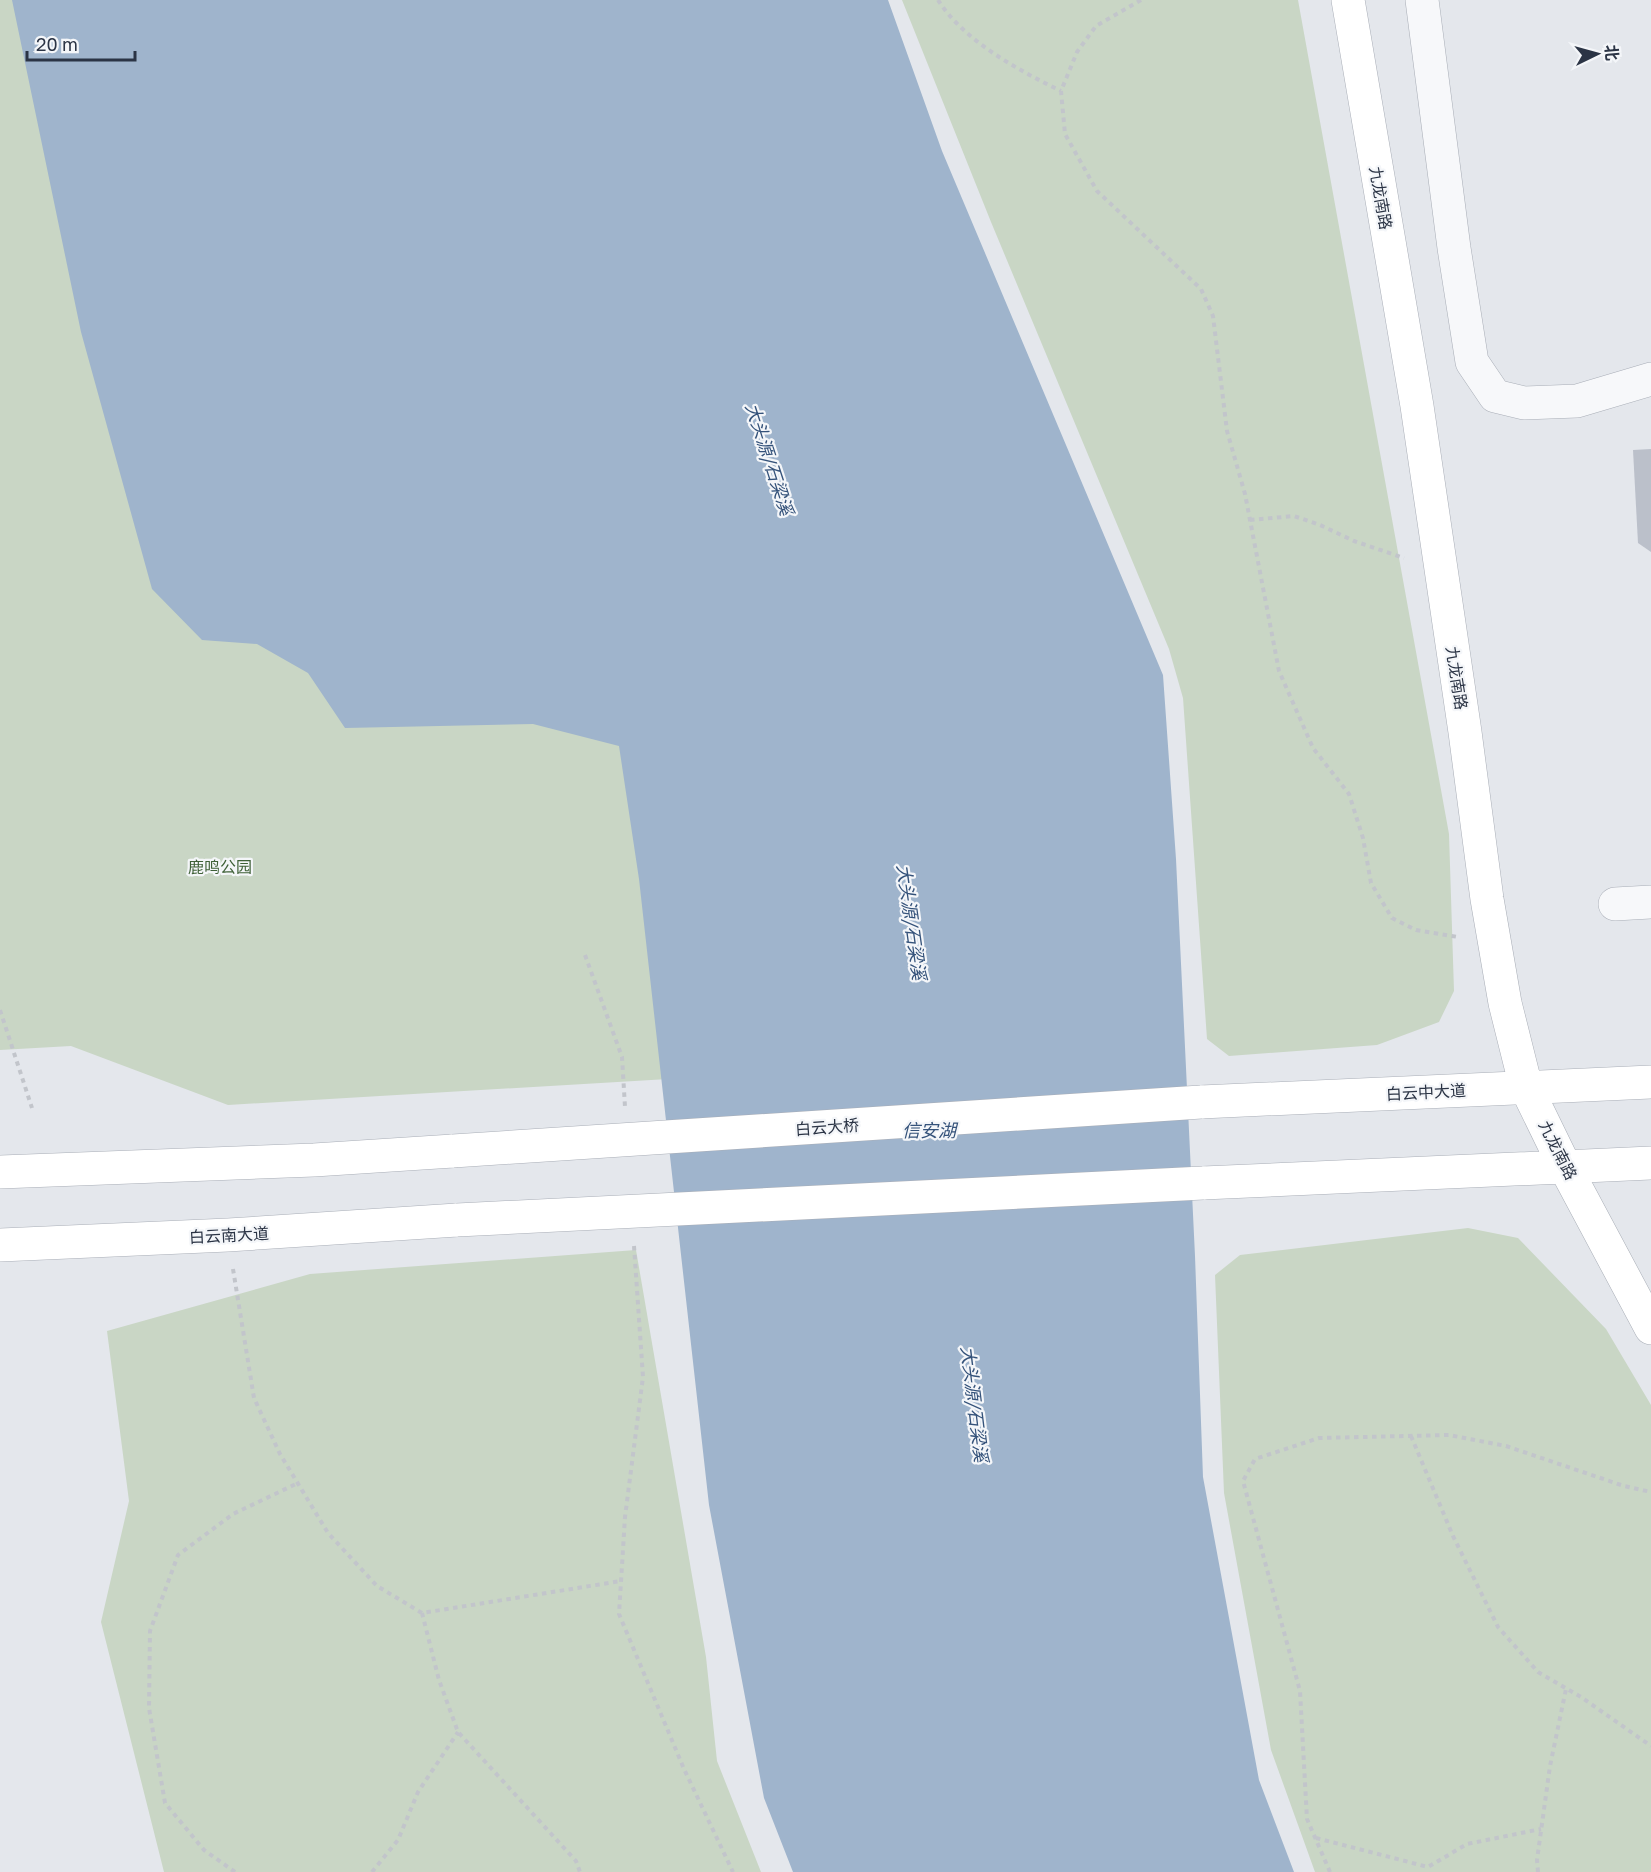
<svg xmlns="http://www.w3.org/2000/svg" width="1651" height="1872" viewBox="0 0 1651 1872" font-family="'Golos Text','Noto Sans SC',sans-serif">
<rect width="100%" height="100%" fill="#e4e7ec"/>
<path fill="#c9d6c5" d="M0,0H47L583,704L638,739L685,1078L228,1105L71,1046L0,1050Z
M902,0H1298L1449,834L1454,991L1439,1022L1377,1045L1229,1056L1207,1039L1183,698L1169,649L991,222Z
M1468,1228L1518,1238L1606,1329L1651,1405V1872H1315L1271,1750L1224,1493L1215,1275L1240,1255Z
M636,1250L706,1657L717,1761L761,1872H164L101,1622L129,1501L107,1331L310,1274Z"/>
<path fill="#9fb4cc" d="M12,0H888L942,151L1163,675L1176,859L1195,1256L1203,1477L1259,1780L1294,1872H793L764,1798L709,1505L639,879L619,746L533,724L345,728L308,673L257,644L202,640L152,589L81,332Z"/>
<path fill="#bbc0ca" d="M1651,449V552L1638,543L1633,450Z"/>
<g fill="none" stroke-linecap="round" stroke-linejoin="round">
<g stroke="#a9aeb7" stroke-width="34">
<path id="street" d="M1422,0L1454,248L1472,362L1495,396L1524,403L1577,401L1651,379
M1615,904L1651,902"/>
</g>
<g stroke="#a9aeb7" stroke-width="34">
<path id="secondary" d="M1348,0L1417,406L1465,732L1487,899L1505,1003L1526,1087L1565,1167L1651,1328
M1201,1102L1651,1082
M0,1172L314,1160L453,1151
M1203,1183L1651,1163
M0,1245L228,1235L457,1220"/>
</g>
<path stroke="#c2c5cb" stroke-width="4" stroke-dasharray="4.5 4.5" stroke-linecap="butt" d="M938,0C964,41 1018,70 1061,91
M1141,0L1096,26L1077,52L1061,91L1065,134L1097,191L1201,289L1213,316L1227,431L1245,494L1279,671L1313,748L1349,794L1363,838L1371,883L1392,918L1416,930L1458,937
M1250,520L1294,516L1320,525L1354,541L1404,558
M585,955L622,1057L625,1107
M0,1010L32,1108
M634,1246L643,1377L625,1517L619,1614L684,1769L733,1872
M233,1269L254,1398L280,1454L328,1533L377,1586L422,1613L621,1581
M1411,1436L1453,1536L1498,1627L1538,1672L1581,1697L1651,1746
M422,1613L439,1680L458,1732L576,1861L580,1872
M1316,1838L1428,1867L1467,1844L1541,1829
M235,1872L204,1850L165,1803L149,1708L150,1631L178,1555L233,1514L298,1483
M372,1872L398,1840L418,1792L458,1732
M1330,1872L1307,1819L1300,1691L1243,1481L1255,1459L1319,1438L1449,1435L1506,1446L1624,1486L1651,1492
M1538,1872L1537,1860L1550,1766L1566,1689"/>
<use href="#street" stroke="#f7f8fa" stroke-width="33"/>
<use href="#secondary" stroke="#fff" stroke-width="33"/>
<g stroke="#a9aeb7" stroke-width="34" stroke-linecap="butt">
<path id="secondary-bridge" d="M453,1151L1201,1102
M457,1220L1203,1183"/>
</g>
<use href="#secondary-bridge" stroke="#fff" stroke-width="33"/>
</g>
<g text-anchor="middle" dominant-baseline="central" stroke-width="4.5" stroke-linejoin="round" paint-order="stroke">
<g font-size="16" fill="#2b3445" stroke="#f4f6f9">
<text transform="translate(1381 198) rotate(80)">九龙南路</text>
<text transform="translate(1457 678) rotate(81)">九龙南路</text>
<text transform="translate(1426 1092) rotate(-3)">白云中大道</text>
<text transform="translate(827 1127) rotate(-4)">白云大桥</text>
<text transform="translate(1558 1150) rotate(63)">九龙南路</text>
<text transform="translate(229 1235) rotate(-3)">白云南大道</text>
</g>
<g font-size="16" fill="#3f6138" stroke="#f4f6f9">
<text x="220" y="867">鹿鸣公园</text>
</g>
<g font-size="18" font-style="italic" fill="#34527a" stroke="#f4f6f9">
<text transform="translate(770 459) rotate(72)">大头源/石梁溪</text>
<text transform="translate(912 922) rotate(82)">大头源/石梁溪</text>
<text x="929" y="1130">信安湖</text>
<text transform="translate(975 1404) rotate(83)">大头源/石梁溪</text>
</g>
</g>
<g transform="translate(1597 54) rotate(85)" stroke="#f4f6f9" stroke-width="4.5" paint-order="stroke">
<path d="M0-4.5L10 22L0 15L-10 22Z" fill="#2b3445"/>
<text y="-9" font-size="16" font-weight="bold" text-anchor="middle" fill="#2b3445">北</text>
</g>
<path d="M27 51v9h108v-9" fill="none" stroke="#2b3445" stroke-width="3"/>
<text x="36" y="51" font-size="18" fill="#2b3445" stroke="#f4f6f9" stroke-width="4.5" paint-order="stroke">20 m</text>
</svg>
